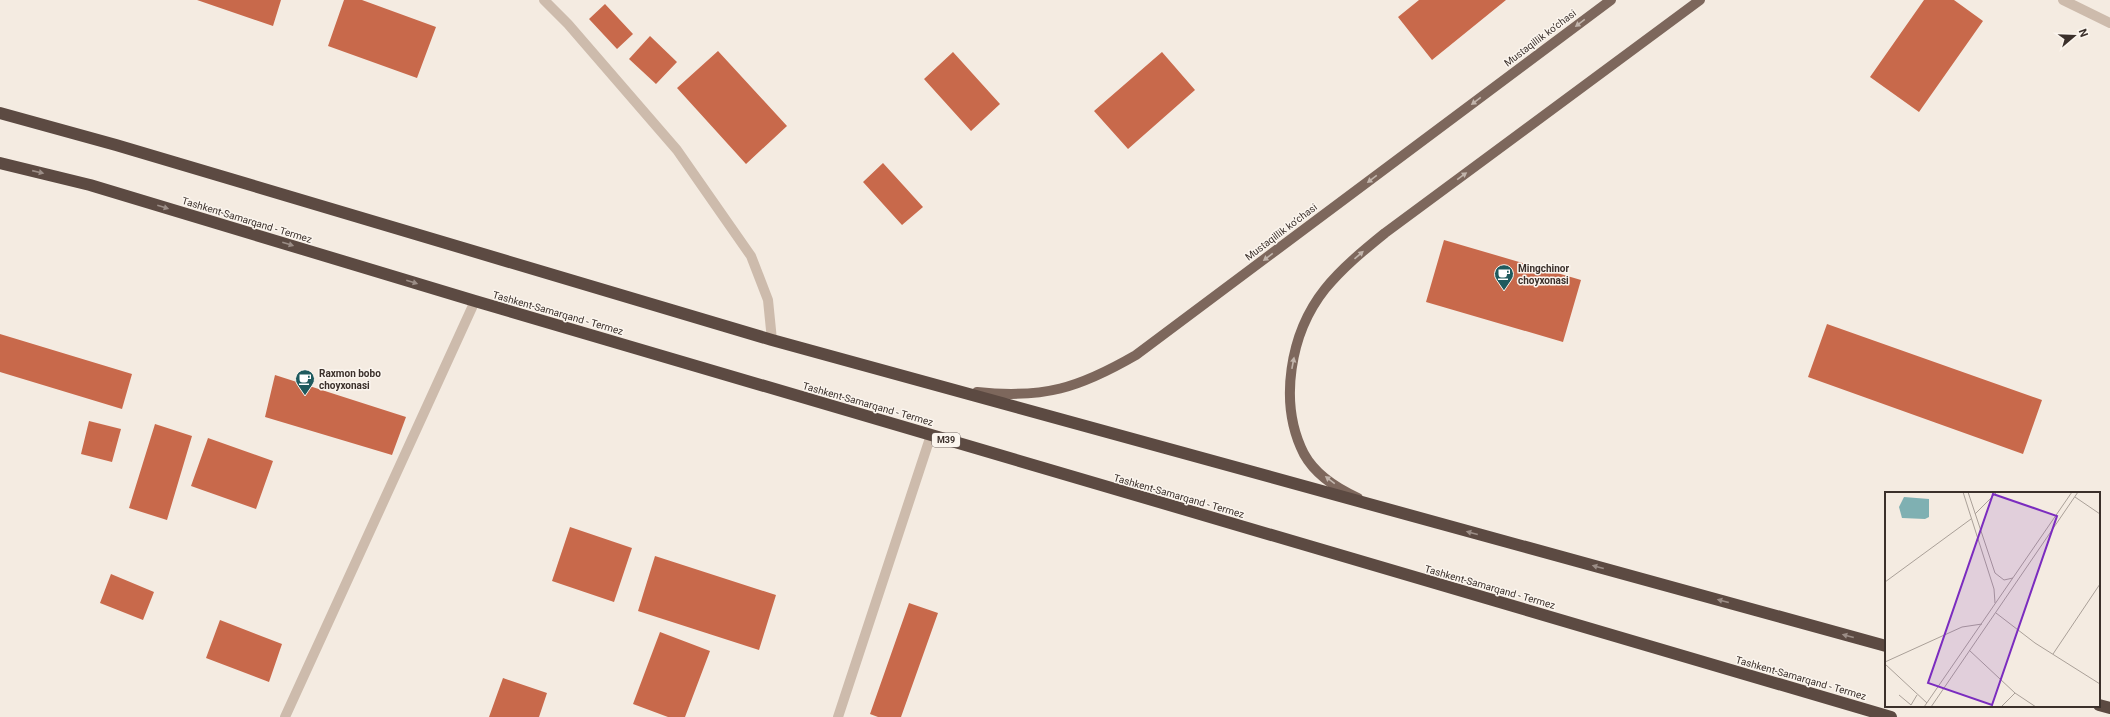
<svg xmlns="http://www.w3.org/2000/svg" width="2110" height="717" viewBox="0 0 2110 717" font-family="Roboto,sans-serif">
<rect width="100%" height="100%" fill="#f4ebe1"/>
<path fill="#c8694b" d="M197,0H281L273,26Z
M344,0H362L436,27L417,78L328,46Z
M1419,0H1506L1432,60L1398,17Z
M1924,0H1954L1983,21L1919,112L1870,77Z
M605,4L633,34L617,49L589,19Z
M650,36L677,62L656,84L629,59Z
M718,51L787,126L746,164L677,88Z
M953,52L1000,104L971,131L924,79Z
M1162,52L1195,90L1128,149L1094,111Z
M883,163L923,207L902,225L863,182Z
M1444,240L1581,280L1563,342L1426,302Z
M1827,324L2042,400L2023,454L1808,377Z
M0,334L132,374L122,409L0,372Z
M275,375L406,417L392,455L265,417Z
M89,421L121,429L112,462L81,454Z
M155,424L192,436L167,520L129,508Z
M208,438L273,461L256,509L191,486Z
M570,527L632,548L614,602L552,581Z
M655,556L776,595L759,650L638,611Z
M111,574L154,592L143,620L100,603Z
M909,603L938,613L901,717H878L870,714Z
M220,620L282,644L269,682L206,658Z
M660,632L710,651L685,717H668L633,704Z
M503,678L547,693L539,717H489Z"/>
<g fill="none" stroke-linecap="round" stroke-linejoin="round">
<path stroke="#cdbbac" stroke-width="10" d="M544,0L568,24L677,150L751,256L768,300L772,340
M2063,0L2110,23
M285,717L475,301
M838,717L931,435"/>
<path stroke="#7d675c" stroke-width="10" d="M977,392C1044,399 1079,388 1136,355L1611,0
M1358,498C1338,489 1315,474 1304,454C1278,403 1290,333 1325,289C1342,268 1364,250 1385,233L1700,0"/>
<path stroke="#5c4a42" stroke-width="12" d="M0,113L116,145L772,340L1886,646
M0,163L90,185L475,301L1891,717
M2099,705L2110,708"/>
</g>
<defs><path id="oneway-solid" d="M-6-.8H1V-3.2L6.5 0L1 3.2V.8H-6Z"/></defs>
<g fill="#c2b5ac">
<use href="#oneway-solid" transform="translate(1580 23) rotate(143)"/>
<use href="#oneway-solid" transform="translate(1476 101) rotate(143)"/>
<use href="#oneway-solid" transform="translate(1462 176) rotate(-36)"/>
<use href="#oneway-solid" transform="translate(1372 179) rotate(143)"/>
<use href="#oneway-solid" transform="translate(1359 255) rotate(-41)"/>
<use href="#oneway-solid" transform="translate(1268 257) rotate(143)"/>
<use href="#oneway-solid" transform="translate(1293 363) rotate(-79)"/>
<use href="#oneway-solid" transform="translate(1330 480) rotate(-143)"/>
</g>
<g fill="#9c8e87">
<use href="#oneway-solid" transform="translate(38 172) rotate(13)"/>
<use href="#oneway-solid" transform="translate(163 207) rotate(17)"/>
<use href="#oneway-solid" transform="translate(288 244) rotate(17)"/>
<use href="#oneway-solid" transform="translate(412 282) rotate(17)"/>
<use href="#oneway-solid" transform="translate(1472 533) rotate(-165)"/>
<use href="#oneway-solid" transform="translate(1598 567) rotate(-165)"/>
<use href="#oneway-solid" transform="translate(1723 601) rotate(-165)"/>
<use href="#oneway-solid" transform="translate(1848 636) rotate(-165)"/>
</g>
<defs>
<g id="cafe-pin" transform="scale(1)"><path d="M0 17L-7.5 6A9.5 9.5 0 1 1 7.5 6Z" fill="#1f5a5e" stroke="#fbf5ee"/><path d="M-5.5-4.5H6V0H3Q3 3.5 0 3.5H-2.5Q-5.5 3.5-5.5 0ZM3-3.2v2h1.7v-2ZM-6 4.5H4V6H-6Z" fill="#fff"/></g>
</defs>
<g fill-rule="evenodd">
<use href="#cafe-pin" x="1504" y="274"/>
<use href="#cafe-pin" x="305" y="379"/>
</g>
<g text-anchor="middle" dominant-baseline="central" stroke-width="3" stroke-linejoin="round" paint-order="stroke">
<rect fill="#fbf5ee" stroke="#756b66" stroke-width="1" x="932" y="433" width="28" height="14" rx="3"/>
<g font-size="9" font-weight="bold" fill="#3b302b">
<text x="946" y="440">M39</text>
</g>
<g font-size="10" fill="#3b302b" stroke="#fbf5ee">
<text transform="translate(1540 38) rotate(-37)">Mustaqillik ko’chasi</text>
<text transform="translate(247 220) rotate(17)">Tashkent-Samarqand - Termez</text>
<text transform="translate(1281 232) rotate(-37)">Mustaqillik ko’chasi</text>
<text transform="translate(558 313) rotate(16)">Tashkent-Samarqand - Termez</text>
<text transform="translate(868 404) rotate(16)">Tashkent-Samarqand - Termez</text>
<text transform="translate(1179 496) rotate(16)">Tashkent-Samarqand - Termez</text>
<text transform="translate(1490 587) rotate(16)">Tashkent-Samarqand - Termez</text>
<text transform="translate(1801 678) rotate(16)">Tashkent-Samarqand - Termez</text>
</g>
<g font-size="10" font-weight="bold" fill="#3b302b" stroke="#fbf5ee" text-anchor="start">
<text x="1518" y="268">Mingchinor<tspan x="1518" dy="12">choyxonasi</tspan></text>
<text x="319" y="373">Raxmon bobo<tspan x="319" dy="12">choyxonasi</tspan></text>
</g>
</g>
<g transform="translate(1885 492)">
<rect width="215" height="215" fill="#f4ebe1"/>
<path d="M19,5L44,7V25L40,27L17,26L14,15Z" fill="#7fb0b2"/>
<path fill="none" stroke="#aaa098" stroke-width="1" d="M78,0L109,97L110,111M83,0L110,81L119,88L128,86M190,5L215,22M90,22L112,0M0,90L86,27M111,121L150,151L215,192M84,158L130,201L151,215M168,162L215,92M0,170L77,135L97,132M0,172L42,211M14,203L26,213L32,203M39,215L187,0M46,215L193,0M116,215L130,201"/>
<path fill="#7b2cbf" fill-opacity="0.15" stroke="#7b2cbf" stroke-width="2" d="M108,2L172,24L107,213L43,191Z"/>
<rect width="215" height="215" fill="none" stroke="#3b302b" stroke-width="2"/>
</g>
<g transform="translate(2074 36) rotate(71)" stroke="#fbf5ee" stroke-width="3" paint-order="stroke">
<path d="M0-3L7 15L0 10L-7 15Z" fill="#3b302b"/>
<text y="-6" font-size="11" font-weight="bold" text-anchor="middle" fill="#3b302b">N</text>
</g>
</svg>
